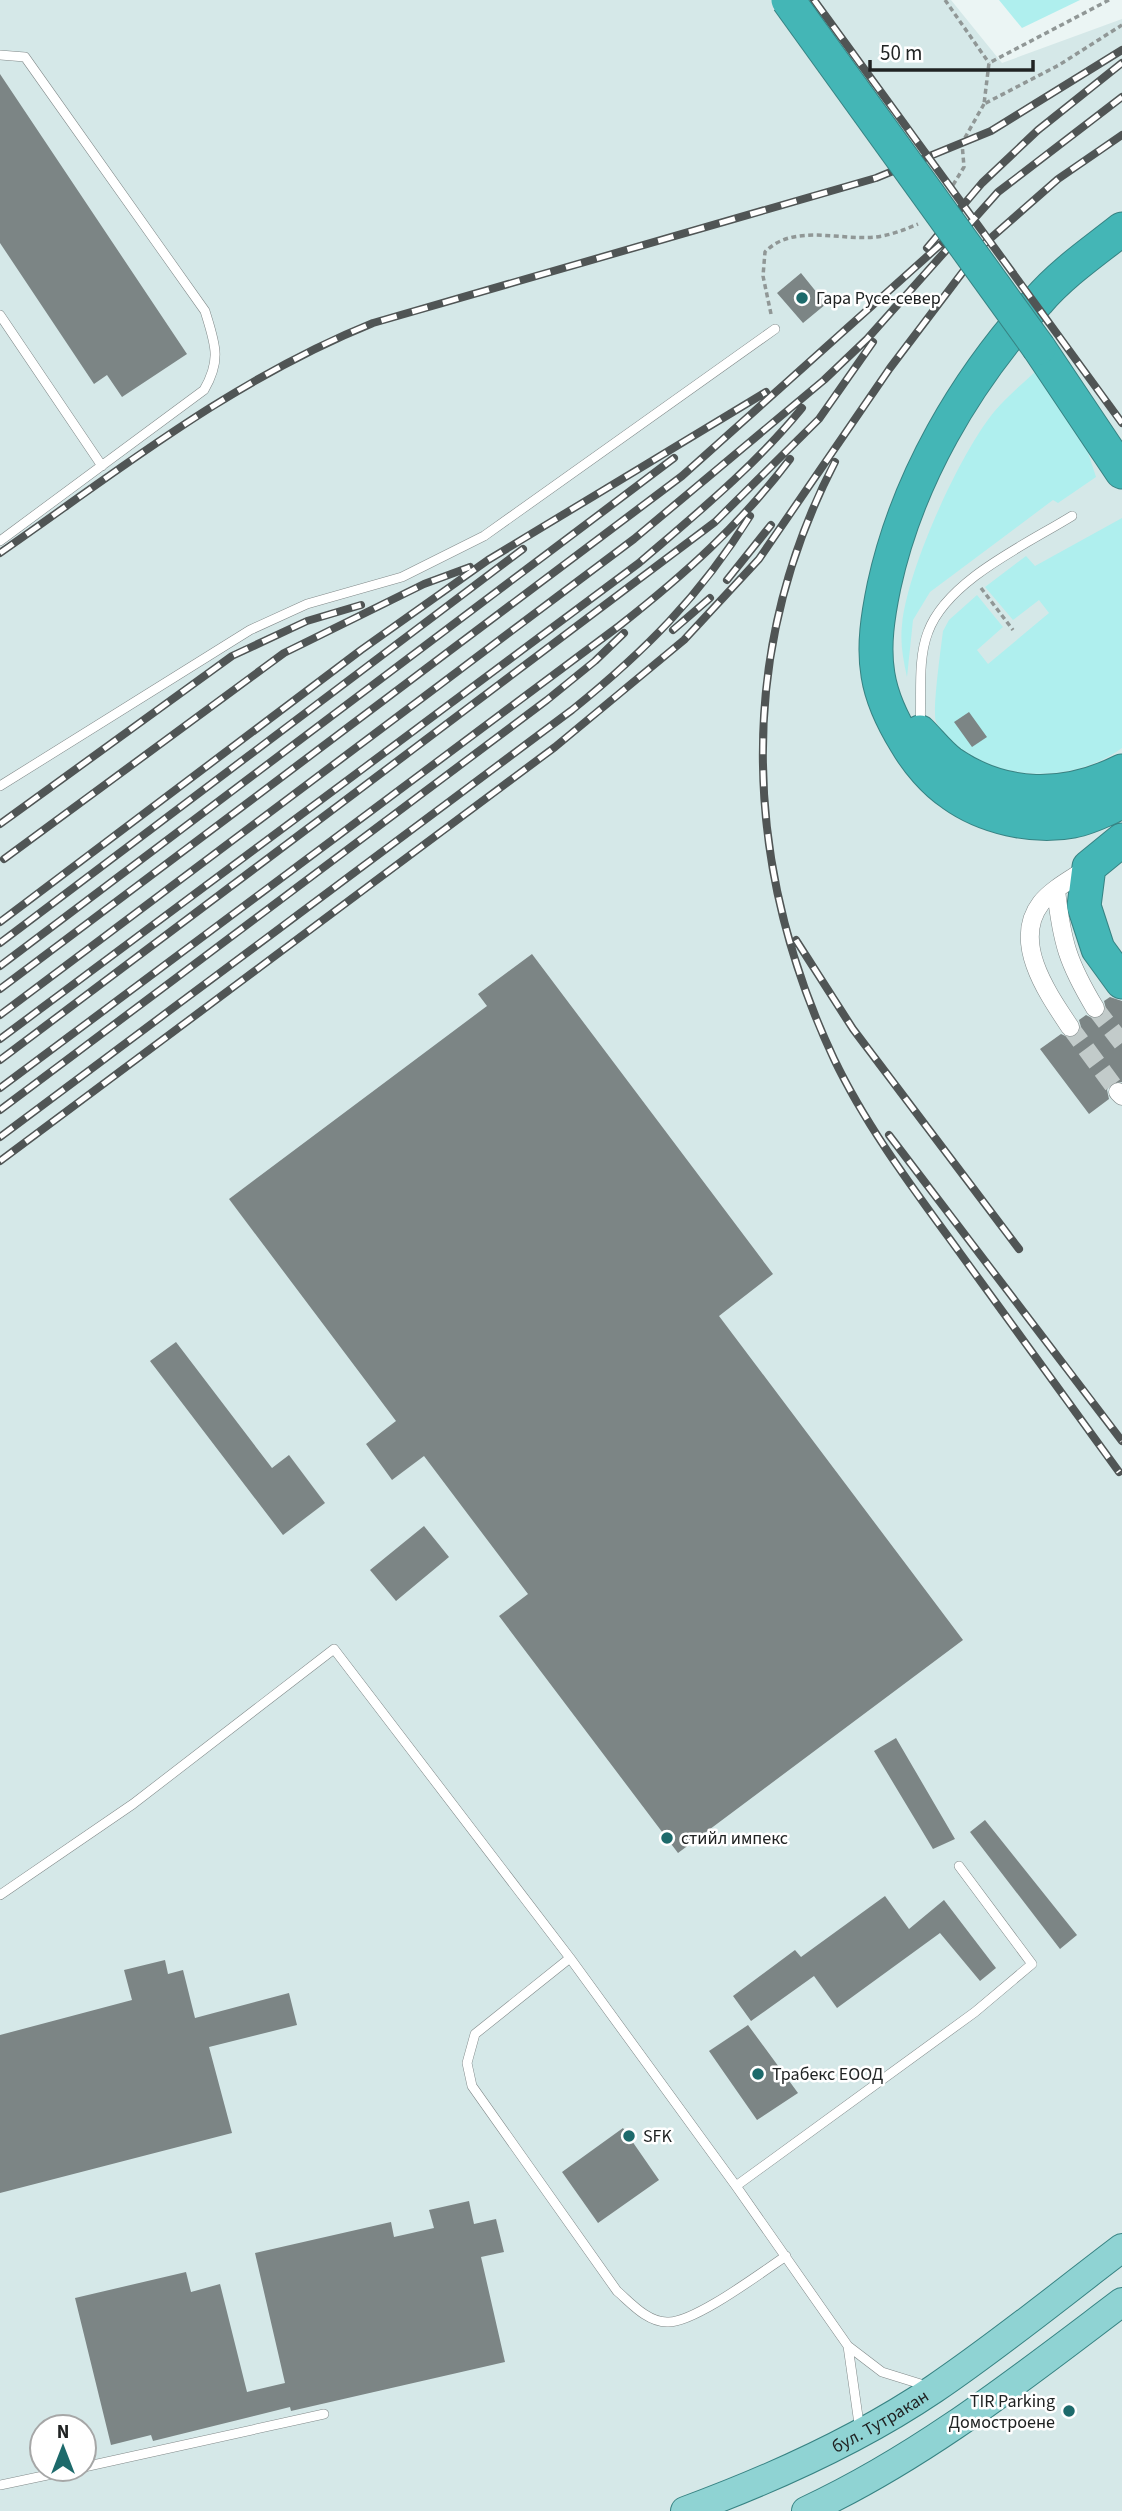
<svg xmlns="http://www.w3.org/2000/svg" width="1122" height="2511" viewBox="0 0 1122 2511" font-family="'Source Sans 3',sans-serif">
<rect width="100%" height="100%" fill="#ebf5f4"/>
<path fill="#d5e8e8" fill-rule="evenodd" d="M0,0H951L1002,63L1122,19V2511H0ZM42,2427H84V2469H42Z"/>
<path fill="#afefee" d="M999,0H1080L1022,28Z
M1037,370L1079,425L1096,477L1058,503L1053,500L930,592L913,620L907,677C903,659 900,643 902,625C907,571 954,468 985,424C999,403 1019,387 1037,370Z
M1122,518V748C1078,780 1012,783 966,752C954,744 942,736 936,722C932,711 941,648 943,631L949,620L977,595L1003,627L977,650L988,664L1049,613L1039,600L1013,620L985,587L1026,556L1035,566Z"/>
<path fill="#7c8585" d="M0,74L187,354L122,397L107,375L94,384L0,243Z
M801,273L826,304L803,323L777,293Z
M969,712L987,737L972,747L954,722Z
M532,954L773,1274L719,1316L963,1640L678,1853L499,1616L528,1594L424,1456L392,1480L366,1444L396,1421L229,1199L487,1006L478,994Z
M1110,997L1122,1001V1082L1110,1084L1107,1090L1109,1099L1089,1114L1040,1049L1061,1034L1070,1038L1077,1036L1081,1027L1079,1020L1086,1015L1094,1019L1101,1017L1106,1009L1104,1001Z
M176,1342L272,1468L289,1455L325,1503L283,1535L150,1361Z
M424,1526L449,1557L396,1601L370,1570Z
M896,1738L955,1839L933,1849L874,1751Z
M985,1820L1077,1935L1060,1949L970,1832Z
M885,1896L909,1929L944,1900L996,1968L980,1981L940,1933L837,2008L814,1976L751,2021L733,1996L795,1950L801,1957Z
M165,1960L168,1974L183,1970L195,2018L289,1993L297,2025L209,2047L232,2133L0,2193V2035L132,2000L124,1970Z
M748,2025L798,2093L757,2120L709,2051Z
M623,2128L659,2180L598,2223L562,2172Z
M469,2201L474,2224L496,2219L504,2252L481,2257L505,2362L291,2411L290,2407L153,2441L151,2435L111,2445L75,2298L186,2272L191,2292L220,2284L247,2392L285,2383L255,2253L391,2222L394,2237L434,2228L429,2210Z"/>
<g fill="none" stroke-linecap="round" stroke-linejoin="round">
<path stroke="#c2cbca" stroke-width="18" stroke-dasharray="18 9" stroke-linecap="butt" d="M1095,1008L1122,1043
M1070,1027L1118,1092"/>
<g stroke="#808989" stroke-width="10">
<path id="lane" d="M0,55L25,57L205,311C215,344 222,359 204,390L0,541
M0,315L102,466
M920,728C922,698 917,660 928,632C947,580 1027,544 1072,516
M0,786L250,630L307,604L402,577L484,536L775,329
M0,1895L133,1804L334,1649L570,1958L736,2186L848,2346L882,2372L927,2386
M570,1958L475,2034L467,2063L472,2086L617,2291C631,2303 647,2322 667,2322C693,2324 762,2272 786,2256
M736,2186L975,2012L1032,1964L959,1866
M848,2346L860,2431
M84,2467L324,2414
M0,2485L76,2469"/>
</g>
<g stroke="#808989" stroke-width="19">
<path id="street" d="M1056,890C1062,943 1068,963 1095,1008
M1070,1027C1048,994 1011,942 1041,903C1053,888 1074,878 1089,867
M1118,1092L1122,1096"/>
</g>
<g stroke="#378383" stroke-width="30">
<g id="primary">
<path id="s1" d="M685,2511C772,2479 857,2441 934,2389C999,2345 1060,2295 1122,2248"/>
<path d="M806,2511C922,2457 1020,2379 1122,2302"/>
</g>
</g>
<g stroke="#378383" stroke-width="35">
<path id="highway" d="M1122,229C1093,252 1062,273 1038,301C965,381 907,480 884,586C878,615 873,646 878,675C882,700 893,722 906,743C917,762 934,782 952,794C984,817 1033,829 1073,821C1090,818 1106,809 1122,802
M1039,348L1122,472
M920,732C930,742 940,755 951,763C1005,800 1066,799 1122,771
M1122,840L1089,867L1084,906L1098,949L1122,982"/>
</g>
<path stroke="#909796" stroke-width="3.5" stroke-dasharray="5 3.5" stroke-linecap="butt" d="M945,0L989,63
M1109,0L989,63L984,104L1059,65L1122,25
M953,185L964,167L962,143L984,104
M771,314L763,276L765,252C793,223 840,241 876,237C891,235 904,230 918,224
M981,588L1013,630"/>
<use href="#lane" stroke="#fff" stroke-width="9"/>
<use href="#street" stroke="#fff" stroke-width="18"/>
<use href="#primary" stroke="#8fd3d3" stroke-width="28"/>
<use href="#highway" stroke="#44b6b6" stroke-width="33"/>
<g stroke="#505555" stroke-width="8">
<path id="rail" d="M814,0L1122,423
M927,248L982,183L1038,130L1122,63
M835,462C735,655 743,865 834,1059C867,1128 915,1191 960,1253C1013,1326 1066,1399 1119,1472
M0,553C122,468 234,379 373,323L876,178L991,131L1122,50
M727,580L771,525
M673,630L710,598
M0,824L232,656L307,621L361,605
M4,859L284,653L424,584L470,567
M0,922L361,650L488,560L766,392
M796,940L853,1029L1019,1249
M0,943L523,549
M0,966L674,458
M0,989L682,476L941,244
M0,1015L634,539L824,380L867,339L998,192L1122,97
M0,1039L639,563C696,514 754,467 802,408
M0,1060L715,522L819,419L873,342
M0,1088L619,626C684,575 740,525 790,459
M0,1110L547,700L595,661L624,633
M889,1135L1122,1441
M0,1137L572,710C645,651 700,596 750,516
M0,1161L555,747L684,640L759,559L890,368L984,244L1058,179L1122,135"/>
</g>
<use href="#rail" stroke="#fff" stroke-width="5" stroke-dasharray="16" stroke-linecap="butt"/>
<g stroke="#378383" stroke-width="35" stroke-linecap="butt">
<path id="highway-bridge" d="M788,0L1039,348"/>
</g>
<use href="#highway-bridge" stroke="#44b6b6" stroke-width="33"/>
</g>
<g fill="#1d6a6b" stroke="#fff" stroke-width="2.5">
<circle cx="802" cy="298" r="7"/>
<circle cx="667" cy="1838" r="7"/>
<circle cx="758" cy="2074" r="7"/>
<circle cx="629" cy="2136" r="7"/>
<circle cx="1069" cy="2411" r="7"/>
</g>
<g text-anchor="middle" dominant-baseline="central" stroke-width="5" stroke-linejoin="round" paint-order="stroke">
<g font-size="18" fill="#202323" stroke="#fff" text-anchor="start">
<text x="816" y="298">Гара Русе-север</text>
<text x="681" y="1838">стийл импекс</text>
<text x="772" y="2074">Трабекс ЕООД</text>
<text x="643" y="2136">SFK</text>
<text x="1055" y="2401" text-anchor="end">TIR Parking<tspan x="1055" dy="21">Домостроене</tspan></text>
</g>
<g font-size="18" fill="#202323" stroke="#fff">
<text stroke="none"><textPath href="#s1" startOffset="215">бул. Тутракан</textPath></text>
</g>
</g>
<g transform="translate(63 2448)"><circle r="33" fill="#ffffff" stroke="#a6a7a7" stroke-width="2"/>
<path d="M0-5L12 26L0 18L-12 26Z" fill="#1d6a6b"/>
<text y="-10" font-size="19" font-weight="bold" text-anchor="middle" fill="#202323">N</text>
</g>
<path d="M870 60v10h163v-10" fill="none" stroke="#202323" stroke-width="3.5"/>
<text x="880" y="60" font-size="21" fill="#202323" stroke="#ffffff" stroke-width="5" paint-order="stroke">50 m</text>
</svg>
